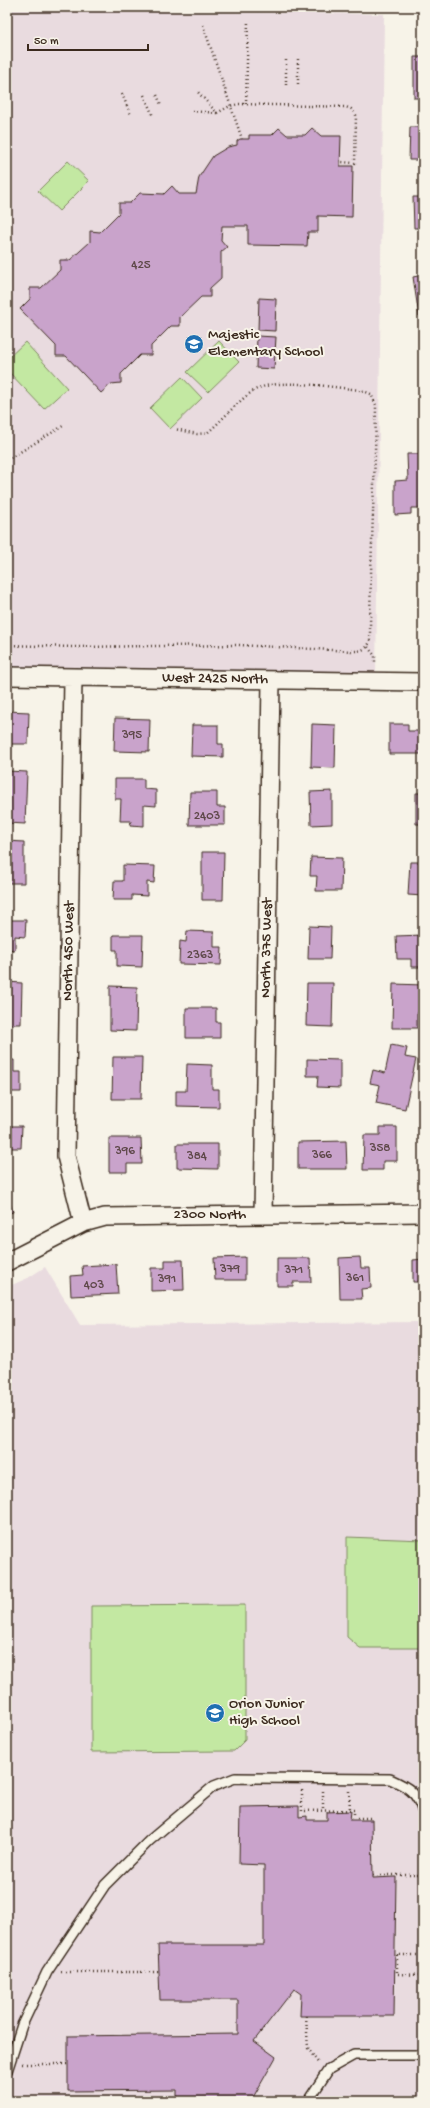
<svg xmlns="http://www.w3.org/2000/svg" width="430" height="2108" viewBox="0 0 430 2108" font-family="'Gochi Hand',sans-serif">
<rect width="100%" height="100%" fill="#f7f3e8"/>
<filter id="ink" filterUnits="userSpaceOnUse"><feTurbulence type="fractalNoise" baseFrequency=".025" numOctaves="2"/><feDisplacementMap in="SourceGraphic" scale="8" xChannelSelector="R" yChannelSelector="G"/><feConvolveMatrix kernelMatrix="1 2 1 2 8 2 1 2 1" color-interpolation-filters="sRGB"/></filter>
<g filter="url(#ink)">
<path fill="#e9dbdf" d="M7,10L384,14L376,679L7,674Z
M45,1267L80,1325L423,1322V2101H7V1287L28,1278Z"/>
<path fill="#c3e8a2" stroke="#7f8960" d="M68,161L89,181L59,211L38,191Z
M219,341L239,362L208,392L187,372Z
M25,342L67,388L44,409L7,370V359Z
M182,377L202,398L170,429L150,408Z
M347,1537L423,1540V1648H360L347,1637Z
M245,1605V1740L234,1751L91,1752V1606Z"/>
<path fill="#c9a3cb" stroke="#3b2a1e" d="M414,57H423V98H414Z
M410,127H423V160H409Z
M279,128L287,135H305L312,128L321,136H341L340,166H353L352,217L318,216V232H308L307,246L248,245V226H222L221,240L227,247L221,252V278L210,288V297H201L180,317V326H171L151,346V355H140L121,374V383L111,384L101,393L66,356H56V346L20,309L30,299V288H41L60,270V260H70L90,242V231L100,232L119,213V203H130L140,193L164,194L172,186L179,194H196L199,177L213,156L228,147L237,145V141L240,139H249V135H272Z
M413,197H423V228H414Z
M423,275V316H419L413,277Z
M259,298L276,299L275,331L258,330Z
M257,336L276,337L274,369L256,368Z
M407,454H423V508H411V514L395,515V481L408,480Z
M7,711L29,712L28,744H7Z
M115,718L150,719L149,752L114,751Z
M312,724L336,725L335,768L311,767Z
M389,724H408V731H421V754H389Z
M192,725H218V744H223V757L191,756Z
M7,771L27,772L25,824L7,823Z
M115,779H144V789L156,790V806L144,805V826L130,825L131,821H120L121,799H115Z
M332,791V824L311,825L310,792Z
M190,792H217V807H225V825H189Z
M416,793H423V824H416Z
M7,841L24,842V883H7Z
M202,852H224L223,900H202Z
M311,857L342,858L341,891H316L317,876H310Z
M410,862H423V896L408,895Z
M123,865L155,866L154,883L147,882V896L132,895V900H113L114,881H123Z
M7,920H26L25,937L15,936V950L7,949Z
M309,926L331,927L330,959H308Z
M187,931L214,932V947H222L221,965L179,964L180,941L186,942Z
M113,935H143L142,967L117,966V950H113Z
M423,935V967H411V959H397L396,936Z
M7,982L22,983L21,1024H7Z
M307,983H333L332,1027L306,1026Z
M393,984L423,985L422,1013H417V1028H392Z
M110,986L137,987L136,1031L110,1030Z
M186,1008H216V1022H220V1038H186Z
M391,1045L407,1048L405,1057L416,1059L405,1109L376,1103L380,1085L370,1083L373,1070L385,1073Z
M113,1057H142L141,1099H112Z
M307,1059L340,1060V1088L317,1087L318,1076H307Z
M7,1060H14V1072H21V1092H7Z
M187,1064L212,1065V1089H219V1107L176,1106V1091H186Z
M7,1114H10V1126H22L21,1148H7Z
M380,1127H397V1161H383V1170H363L364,1135H380Z
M109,1138H141L142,1164H127V1172H109Z
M346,1141L347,1169H298V1142Z
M177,1144H218V1169L177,1168Z
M7,1194L13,1212L7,1214Z
M245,1257V1280H215L214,1258Z
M360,1257L361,1268H370L371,1288L361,1289L362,1299H340L339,1258Z
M277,1258H310L311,1282H293V1286H277Z
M423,1259V1282H413V1260Z
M165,1260H183L184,1290L151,1291V1268H165Z
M116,1264L118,1294L71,1296L70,1276L83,1275L82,1266Z
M299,1806V1817L307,1816V1820H327V1812L351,1811L350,1820H372L373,1878L396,1877L394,2016H300L301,1994L294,1989L254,2041L276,2057L251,2101H177V2090L68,2091V2036L238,2034V2000H160L158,1945H264V1865L239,1864L240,1807Z"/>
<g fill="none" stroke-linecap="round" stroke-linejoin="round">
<g stroke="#3b2a1e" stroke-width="12">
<path id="lane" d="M7,2071L22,2025L47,1972L105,1885L149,1841L214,1786L235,1778L390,1779C408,1787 417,1792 423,1812
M308,2101L329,2069L354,2055H423"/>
</g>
<g stroke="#3b2a1e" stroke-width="20">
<path id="street" d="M7,676L423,682
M73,677L66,1156L83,1223
M263,1215L271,680
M7,1262L83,1223L105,1217L423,1213"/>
</g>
<path stroke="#3b2a1e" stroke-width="2.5" stroke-dasharray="1 3" stroke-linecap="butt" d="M203,25L242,139
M298,59V85
M286,85V59
M122,94L131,115
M144,95L153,116
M157,95L161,105
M246,104L248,20
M192,111L217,113L197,91
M217,113L230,106L239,104L346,107L351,109L356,115L355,163L341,162
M7,460L63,426
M7,645L73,647L238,645L352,651C361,651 366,650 370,642C370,563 375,484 376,405L371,394L361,390C336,388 277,377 255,390C237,401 223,420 207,433L197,434L175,429
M368,647L375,656V662
M302,1790V1811L354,1810V1818H371
M323,1791V1810
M349,1791L350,1810
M373,1875H418
M417,1955H397V1974L419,1975
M61,1972H159
M306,2016L308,2048L318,2063
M22,2064H68"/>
<use href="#lane" stroke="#f7f3e8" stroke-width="9"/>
<use href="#street" stroke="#f7f3e8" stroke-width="17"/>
</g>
</g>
<defs>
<g id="school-disc" transform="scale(1)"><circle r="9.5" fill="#1f6fb2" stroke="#f7f3e8"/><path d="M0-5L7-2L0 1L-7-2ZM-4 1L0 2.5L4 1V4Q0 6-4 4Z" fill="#fff"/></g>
</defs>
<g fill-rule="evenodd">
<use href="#school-disc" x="194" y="344"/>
<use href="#school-disc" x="215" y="1713"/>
</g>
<g text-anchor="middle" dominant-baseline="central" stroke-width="4" stroke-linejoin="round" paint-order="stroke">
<g font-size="13" fill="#5e4849">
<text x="141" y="265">425</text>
<text x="132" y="735">395</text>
<text x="207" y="816">2403</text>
<text x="200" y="955">2363</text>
<text x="380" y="1148">358</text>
<text x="125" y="1151">396</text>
<text x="322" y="1155">366</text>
<text x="197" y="1156">384</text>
<text x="230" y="1269">379</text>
<text x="294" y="1270">371</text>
<text x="355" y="1278">361</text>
<text x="167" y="1279">391</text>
<text x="94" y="1285">403</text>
</g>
<g font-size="15" fill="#3b2a1e" stroke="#f7f3e8" text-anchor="start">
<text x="208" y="335">Majestic<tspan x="208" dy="17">Elementary School</tspan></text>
<text x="229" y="1704">Orion Junior<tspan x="229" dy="17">High School</tspan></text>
</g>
<g font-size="15" fill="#3b2a1e" stroke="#f7f3e8">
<text transform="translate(215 679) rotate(1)">West 2425 North</text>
<text transform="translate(267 948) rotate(-89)">North 375 West</text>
<text transform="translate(69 951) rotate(-89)">North 450 West</text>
<text x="210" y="1215">2300 North</text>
</g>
</g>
<rect width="430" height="2108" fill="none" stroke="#f7f3e8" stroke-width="24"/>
<rect x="12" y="12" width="406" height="2084" fill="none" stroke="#3b2a1e" stroke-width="1.5" filter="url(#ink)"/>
<path d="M28 44v6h120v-6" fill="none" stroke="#3b2a1e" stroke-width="2"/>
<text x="34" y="44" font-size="12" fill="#3b2a1e" stroke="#f7f3e8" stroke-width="3" paint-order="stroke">50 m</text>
</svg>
